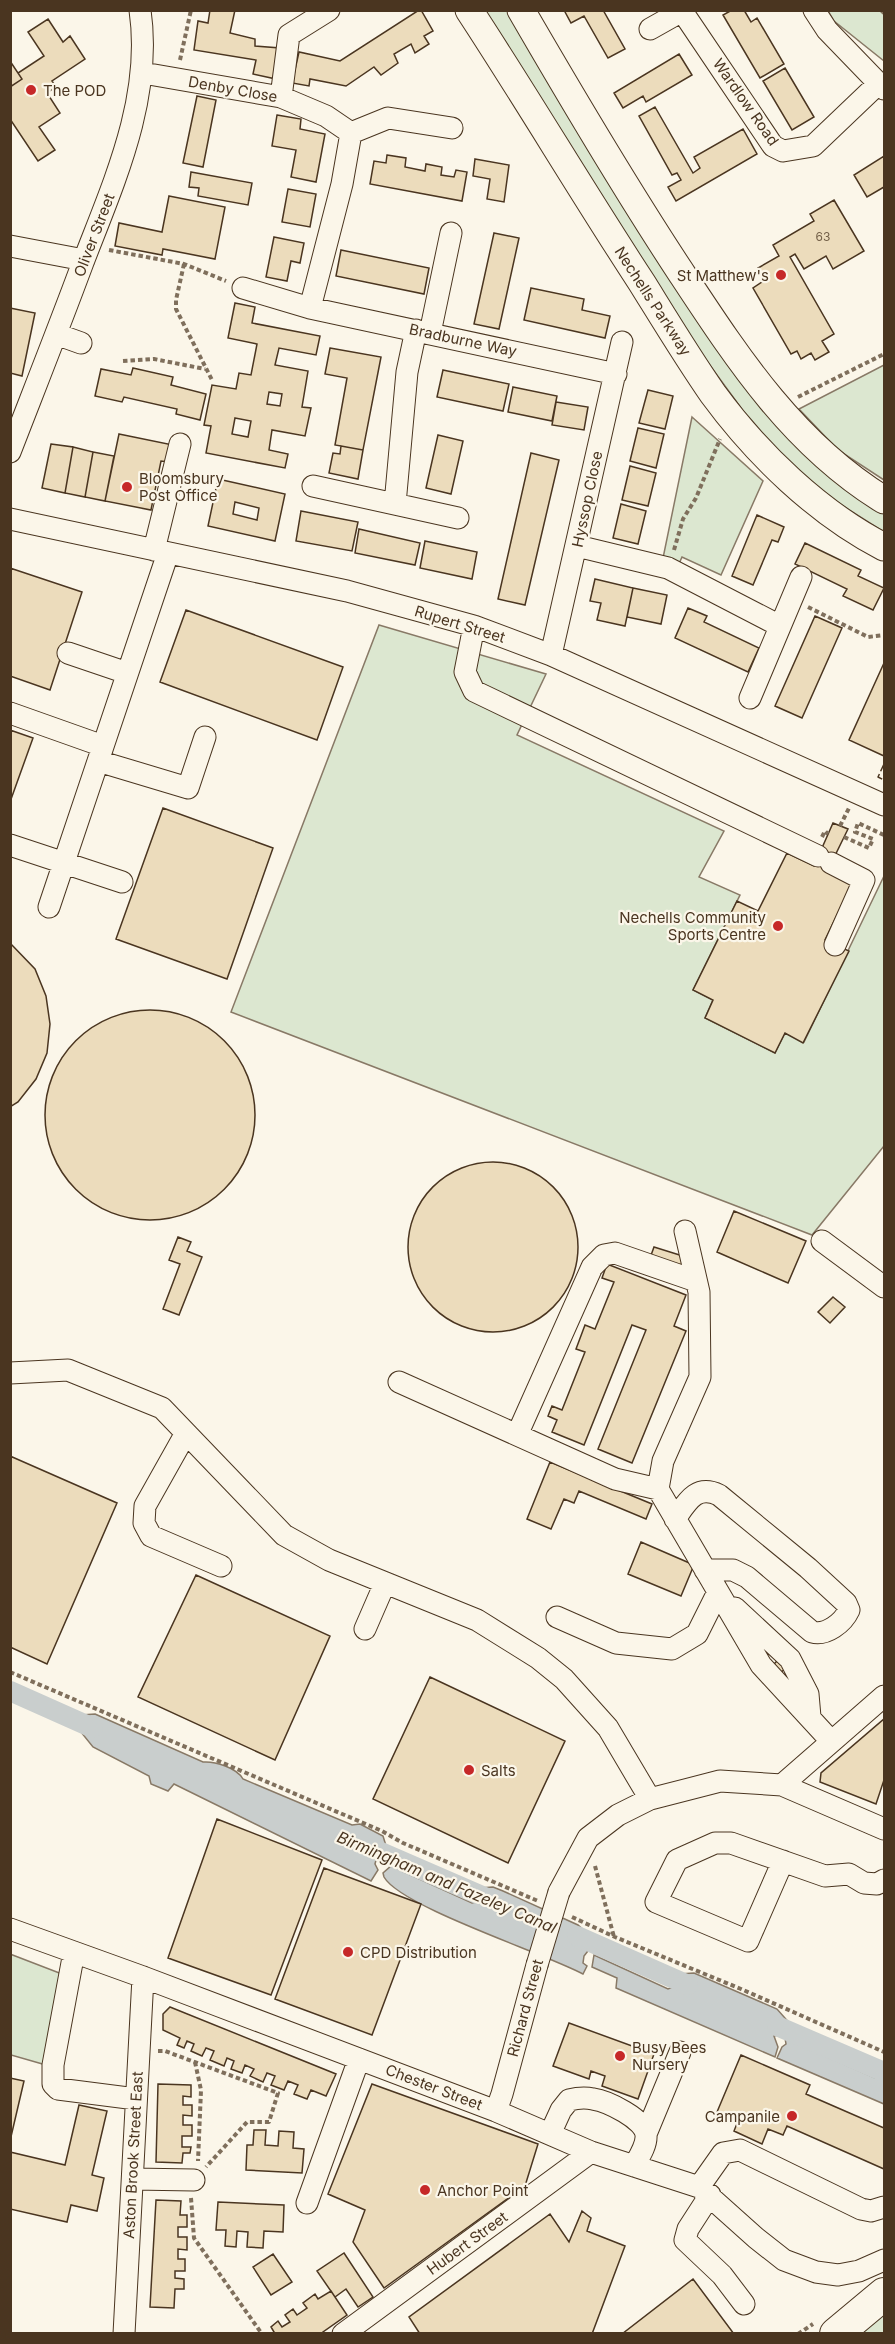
<svg xmlns="http://www.w3.org/2000/svg" width="895" height="2344" viewBox="0 0 895 2344" font-family="Inter,sans-serif">
<rect width="100%" height="100%" fill="#fbf6e9"/>
<path fill="#dce7d0" stroke="#887966" stroke-width="1.5" d="M482,11H509L655,249L884,511V532L810,485L752,423L695,345Z
M828,11H884V61L834,21Z
M884,365V480L838,450L799,409Z
M692,417L763,481L721,575L682,557L678,566L663,558Z
M379,625L546,674L517,735L724,831L699,877L740,895L693,990L713,1000L705,1018L775,1053L785,1033L804,1042L884,876V1146L812,1235L231,1012Z
M10,1954L62,1974L46,2065L11,2055Z
M884,2313V2333H859Z"/>
<path fill="#c9cecd" stroke="#887966" stroke-width="1.5" d="M95,1714L203,1762C215,1761 237,1768 243,1779L352,1825L360,1824L383,1836L387,1849L400,1860H376L375,1864L378,1870L371,1881L174,1784L168,1791L151,1784L149,1776L93,1747L68,1716Z
M391,1866L472,1903L477,1902L466,1889L493,1887L503,1891L578,1925L601,1946L591,1947L584,1956L583,1963L587,1966L583,1974C544,1953 401,1907 384,1877L383,1873Z
M594,1955L668,1989L676,1986L665,1975L694,1973L777,2009L800,2035L786,2033L774,2036L778,2047L775,2057L616,1988L617,1978L592,1967Z
M785,2038L875,2078L879,2076L866,2064L884,2062V2104L777,2058L782,2047L786,2044Z"/>
<g fill="none" stroke-linecap="round" stroke-linejoin="round">
<path stroke="#c9cecd" stroke-width="20" d="M10,1691L93,1728
M376,1850L489,1899
M577,1936L688,1985
M777,2026L884,2072"/>
</g>
<path fill="#ecdcbc" stroke="#4a3520" stroke-width="1.5" fill-rule="evenodd" d="M210,10H235L230,33L255,39V46L280,48L276,79L253,74L256,60L194,50L198,21L208,23Z
M419,10H421L433,31L424,36L429,44L415,53L411,44L394,54L398,63L381,75L374,67L346,86L310,79L309,86L292,83L299,52L340,61Z
M564,10H603L625,49L608,58L584,16L571,23Z
M732,10H744L751,22L757,18L784,64L760,78L723,15Z
M48,19L63,42L70,36L85,59L52,81L56,87L47,93L60,113L39,127L55,150L38,161L10,119V87L22,79L18,73L44,56L28,32Z
M679,54L692,75L646,102L643,96L623,108L614,93Z
M10,61L22,79L10,87Z
M785,68L814,117L792,130L763,81Z
M197,96L216,100L203,167L183,163Z
M655,107L693,173L700,168L694,157L743,129L757,154L676,201L668,187L681,180L677,173L672,175L639,116Z
M277,115L301,119L300,129L325,134L316,182L291,177L296,150L272,146Z
M387,155L406,158L405,167L425,171L426,164L442,167L441,175L454,177L456,170L467,172L462,201L370,184L374,161L386,163Z
M884,156V187L867,197L854,175Z
M475,159L509,165L504,202L487,199L490,179L473,176Z
M191,172L252,183L248,205L198,196L199,188L189,187Z
M288,189L316,194L310,227L282,222Z
M169,196L225,207L215,259L163,249L162,255L115,246L119,223L162,232Z
M834,200L864,251L833,269L826,256L804,269L795,254L790,257L834,334L822,341L829,352L815,360L811,353L801,359L797,351L791,354L753,288L765,280L758,268L779,256L773,245L814,221L810,214Z
M494,233L519,238L499,329L474,324Z
M274,237L304,243L300,263L291,261L287,281L266,277Z
M341,250L429,268L424,294L336,276Z
M531,288L584,299L582,310L610,316L605,338L524,320Z
M235,303L255,307L252,323L320,336L316,355L279,348L275,365L308,371L302,407L311,408L305,436L272,430L269,450L288,454L285,468L206,453L211,426L204,425L212,385L236,389L239,373L251,375L257,344L228,338ZM269,392L282,394L280,406L267,404ZM235,418L251,421L248,437L232,434Z
M10,308L35,313L22,376L10,373Z
M330,348L381,357L363,450L335,445L347,378L325,374Z
M133,368L173,377L171,385L206,394L200,420L176,414L177,409L124,397L122,402L95,396L101,369L131,375Z
M443,370L509,384L503,411L437,397Z
M513,387L557,396L552,421L508,412Z
M648,390L673,396L665,429L639,423Z
M556,402L588,407L584,430L552,425Z
M638,428L664,434L656,468L630,461Z
M119,434L173,445L169,462L161,461L151,510L105,501Z
M438,435L463,441L451,494L426,488Z
M51,444L73,447L65,493L42,488Z
M341,446L363,450L358,479L329,473L333,453L340,454Z
M73,447L93,452L85,497L65,493Z
M93,452L114,456L105,501L85,497Z
M531,453L559,460L525,605L498,599Z
M630,466L656,473L648,506L622,500Z
M218,479L285,494L275,541L208,526ZM235,502L259,508L257,520L233,514Z
M621,504L646,511L638,544L613,538Z
M301,511L358,522L352,551L296,541Z
M757,515L784,527L778,542L772,540L753,585L732,576Z
M359,529L420,543L415,565L355,553Z
M425,541L477,552L472,579L420,568Z
M805,543L861,570L858,576L884,588L873,610L843,596L847,589L795,564Z
M10,568L82,592L50,690L10,676Z
M595,579L633,588L625,626L597,620L601,603L590,601Z
M633,588L667,595L661,624L627,617Z
M688,608L707,616L704,622L759,648L748,672L675,638Z
M186,610L343,667L317,740L160,682Z
M815,616L842,628L802,718L775,706Z
M884,663V756L849,740Z
M10,730L33,738L10,802Z
M163,808L273,848L227,979L116,939Z
M833,823L848,829L827,872L852,884L825,940L849,951L803,1043L785,1033L775,1053L705,1018L713,1000L693,990L737,901L758,911L787,853L814,866Z
M10,943L35,969L46,996L50,1024L47,1053L36,1079L18,1102L10,1107Z
M45 1115a105 105 0 1 1 210 0a105 105 0 1 1-210 0Z
M408 1247a85 85 0 1 1 170 0a85 85 0 1 1-170 0Z
M734,1211L806,1241L788,1283L717,1252Z
M178,1237L191,1242L187,1251L202,1257L179,1315L163,1309L180,1264L169,1260Z
M654,1247L686,1257L682,1269L650,1258Z
M607,1264L686,1295L674,1326L686,1331L632,1463L598,1449L646,1330L632,1325L584,1445L552,1432L557,1420L548,1416L552,1406L562,1410L585,1352L576,1349L585,1325L595,1329L614,1282L602,1278Z
M833,1297L845,1307L830,1323L818,1312Z
M10,1456L117,1503L47,1664L10,1647Z
M550,1462L652,1504L646,1519L579,1491L574,1503L564,1499L551,1529L527,1519Z
M641,1542L694,1565L681,1596L628,1574Z
M196,1575L330,1636L275,1760L138,1697Z
M778,1660L786,1668L779,1674L772,1666Z
M430,1677L565,1741L508,1863L373,1799Z
M884,1719V1780L876,1804L820,1782L821,1773Z
M217,1819L322,1860L271,1995L168,1958Z
M324,1868L421,1904L372,2035L275,1999Z
M170,2007L336,2074L326,2096L311,2090L307,2099L294,2094L298,2085L288,2081L284,2090L271,2085L275,2076L267,2073L263,2082L250,2076L254,2069L245,2065L242,2073L231,2069L234,2061L227,2058L224,2066L210,2060L214,2051L206,2048L202,2056L191,2051L194,2044L187,2041L184,2048L177,2045L180,2038L163,2030V2014Z
M569,2023L654,2054L638,2099L602,2086L605,2076L591,2071L589,2079L553,2066Z
M741,2055L810,2085L806,2094L884,2128V2169L787,2126L783,2135L768,2129L762,2144L734,2131L738,2121L717,2112Z
M10,2078L24,2081L10,2141Z
M158,2084L191,2085V2097L183,2096V2105H192V2116L183,2115V2125H192V2136H182V2147H191L190,2153H183L182,2163L156,2162Z
M372,2084L538,2144L525,2186L384,2288L353,2242L365,2210L328,2194Z
M79,2105L107,2111L92,2175L104,2178L97,2211L71,2205L67,2222L10,2209V2152L65,2165Z
M254,2130H266L265,2145L278,2146L279,2131L294,2132L293,2148L304,2149L302,2173L246,2170L247,2145H253Z
M156,2200L181,2201L180,2215H187V2227H178V2237H187V2250L178,2249V2259H185V2271H175V2278L184,2279V2289H175L174,2308L150,2307Z
M218,2202L284,2205L283,2232L264,2231L263,2248L247,2247L248,2232L237,2231L236,2247L225,2246L226,2230H216Z
M582,2211L591,2218L587,2231L625,2246L592,2334H420L409,2317L550,2214L569,2242Z
M344,2253L373,2297L358,2307L346,2289L335,2297L317,2271Z
M273,2254L292,2282L271,2295L253,2267Z
M693,2279L734,2334H622Z
M331,2291L347,2315L320,2334H272L274,2332L271,2327L278,2321L282,2327L290,2322L285,2315L293,2309L297,2315L307,2308L303,2303L315,2294L318,2299Z"/>
<g fill="none" stroke-linecap="round" stroke-linejoin="round">
<g stroke="#4a3520" stroke-width="23">
<path id="minor" d="M814,10L827,30L884,89
M650,29L682,11L773,146L783,151L813,146L878,84
M143,73L281,97L326,116L351,133
M281,97L289,35L329,10
M351,133L342,184L310,308L616,374
M351,133L388,118L452,128
M10,246L84,260
M243,288L310,308
M430,333L451,233
M56,334L81,343
M10,452C34,390 59,327 82,265C113,184 153,99 140,10
M313,486L458,518
M395,504L407,372L416,330
M10,519L347,591L474,626L551,655L884,805
M577,546L668,568L780,626
M154,550L180,444
M474,626L465,672L474,691L818,856
M68,653L127,673
M551,655L622,342
M750,698L801,577
M10,713L103,746
M98,761L188,788L205,737
M10,845L122,882
M831,863L864,880L835,945
M49,907L168,553
M685,1231L699,1292L700,1377L663,1461L658,1489L761,1665L831,1741
M822,1241L884,1287
M10,1373L68,1370L162,1408L284,1535L329,1560L477,1620L538,1658L564,1679L608,1728L650,1799
M399,1382L615,1479L658,1489
M186,1433L145,1506L144,1523L151,1536L221,1566
M517,1435L592,1267L604,1255L615,1253L696,1281
M675,1519C687,1502 696,1484 719,1495L808,1568L846,1603L849,1610C843,1623 826,1636 812,1632L747,1577L733,1570H705
M735,1608L790,1659L808,1694L810,1717
M557,1617L616,1643L672,1649L697,1634L718,1592
M365,1629L385,1583
M782,1785L884,1696
M783,1861L748,1941L656,1902L677,1860L715,1843H731L825,1876L849,1874L864,1883L877,1884L884,1880
M559,1892L588,1838L618,1815L650,1799L720,1781L782,1785L884,1829
M10,1929L143,1977L496,2111L591,2152L699,2187L756,2238L784,2260L816,2272L838,2275L859,2271L884,2260
M74,1952L53,2065V2084L58,2089L136,2099
M496,2111L502,2094L537,1965
M550,2134L561,2110L569,2100C577,2098 584,2097 593,2099C607,2101 645,2119 646,2135C647,2145 639,2157 634,2166
M646,2134L680,2052
M133,2179L194,2180
M699,2187L723,2153L740,2150L861,2209L871,2211L884,2207
M710,2195L688,2229L685,2240L722,2275L744,2304
M307,2203L359,2059
M124,2334L143,1977
M343,2334L591,2152"/>
</g>
<g stroke="#4a3520" stroke-width="29">
<path id="major" d="M469,10C528,100 583,193 642,283C665,320 688,358 713,394C757,454 818,513 884,547
M521,10C572,98 624,186 680,271C738,359 793,444 884,500"/>
</g>
<g stroke="#4a3520" stroke-width="34">
<path id="highway" d="M836,2334L884,2294"/>
</g>
<path stroke="#7f6f5c" stroke-width="4" stroke-dasharray="4.5 3" stroke-linecap="butt" d="M881,10L884,13
M180,60L191,10
M109,250L184,264L226,281
M184,264L176,300V309L212,380
M123,361L154,359L205,369
M798,397L884,354
M674,550L683,519L696,498L720,439
M808,607L868,637L884,635
M840,826L849,808
M822,837L825,831L828,834
M844,837L869,848L873,839L855,832L858,823L884,835
M10,1672L382,1831L403,1843L538,1901
M595,1866L614,1937
M572,1917L615,1937L741,1989L884,2052
M158,2051H165L278,2093L269,2122H247L206,2167
M195,2062L201,2090L198,2161
M191,2198L194,2238L262,2334
M798,2334L813,2324"/>
<use href="#minor" stroke="#fbf6e9" stroke-width="21"/>
<use href="#major" stroke="#fbf6e9" stroke-width="27"/>
<use href="#highway" stroke="#fbf6e9" stroke-width="32"/>
<g stroke="#4a3520" stroke-width="23" stroke-linecap="butt">
<path id="minor-bridge" d="M537,1965L559,1892"/>
</g>
<use href="#minor-bridge" stroke="#fbf6e9" stroke-width="21"/>
<path stroke="#4a3520" stroke-width="1.5" stroke-dasharray="8 3" stroke-linecap="butt" d="M884,764L878,777L884,780"/>
</g>
<g fill="#c62828" stroke="#fbf6e9" stroke-width="2">
<circle cx="31" cy="90" r="6"/>
<circle cx="781" cy="275" r="6"/>
<circle cx="127" cy="487" r="6"/>
<circle cx="778" cy="926" r="6"/>
<circle cx="469" cy="1770" r="6"/>
<circle cx="348" cy="1952" r="6"/>
<circle cx="620" cy="2056" r="6"/>
<circle cx="792" cy="2116" r="6"/>
<circle cx="425" cy="2190" r="6"/>
</g>
<g text-anchor="middle" dominant-baseline="central" stroke-width="4.5" stroke-linejoin="round" paint-order="stroke">
<g font-size="12" fill="#725f47">
<text x="823" y="236">63</text>
</g>
<g font-size="15" fill="#4a3520" stroke="#fbf6e9">
<text transform="translate(233 89) rotate(10)">Denby Close</text>
<text transform="translate(746 102) rotate(55)">Wardlow Road</text>
<text transform="translate(94 235) rotate(-69)">Oliver Street</text>
<text transform="translate(653 301) rotate(57)">Nechells Parkway</text>
<text transform="translate(463 340) rotate(12)">Bradburne Way</text>
<text transform="translate(587 499) rotate(-78)">Hyssop Close</text>
<text transform="translate(460 624) rotate(17)">Rupert Street</text>
<text transform="translate(525 2008) rotate(-75)">Richard Street</text>
<text transform="translate(434 2087) rotate(21)">Chester Street</text>
<text transform="translate(133 2155) rotate(-87)">Aston Brook Street East</text>
<text transform="translate(467 2243) rotate(-36)">Hubert Street</text>
</g>
<g font-size="15" fill="#4a3520" stroke="#fbf6e9" text-anchor="start">
<text x="43" y="90">The POD</text>
<text x="769" y="275" text-anchor="end">St Matthew's</text>
<text x="139" y="478">Bloomsbury<tspan x="139" dy="17">Post Office</tspan></text>
<text x="766" y="917" text-anchor="end">Nechells Community<tspan x="766" dy="17">Sports Centre</tspan></text>
<text x="481" y="1770">Salts</text>
<text x="360" y="1952">CPD Distribution</text>
<text x="632" y="2047">Busy Bees<tspan x="632" dy="17">Nursery</tspan></text>
<text x="780" y="2116" text-anchor="end">Campanile</text>
<text x="437" y="2190">Anchor Point</text>
</g>
<g font-size="16" font-style="italic" fill="#4a3520" stroke="#fbf6e9">
<text transform="translate(447 1882) rotate(23)">Birmingham and Fazeley Canal</text>
</g>
</g>
<rect width="895" height="2344" fill="none" stroke="#4a3520" stroke-width="24"/>
</svg>
